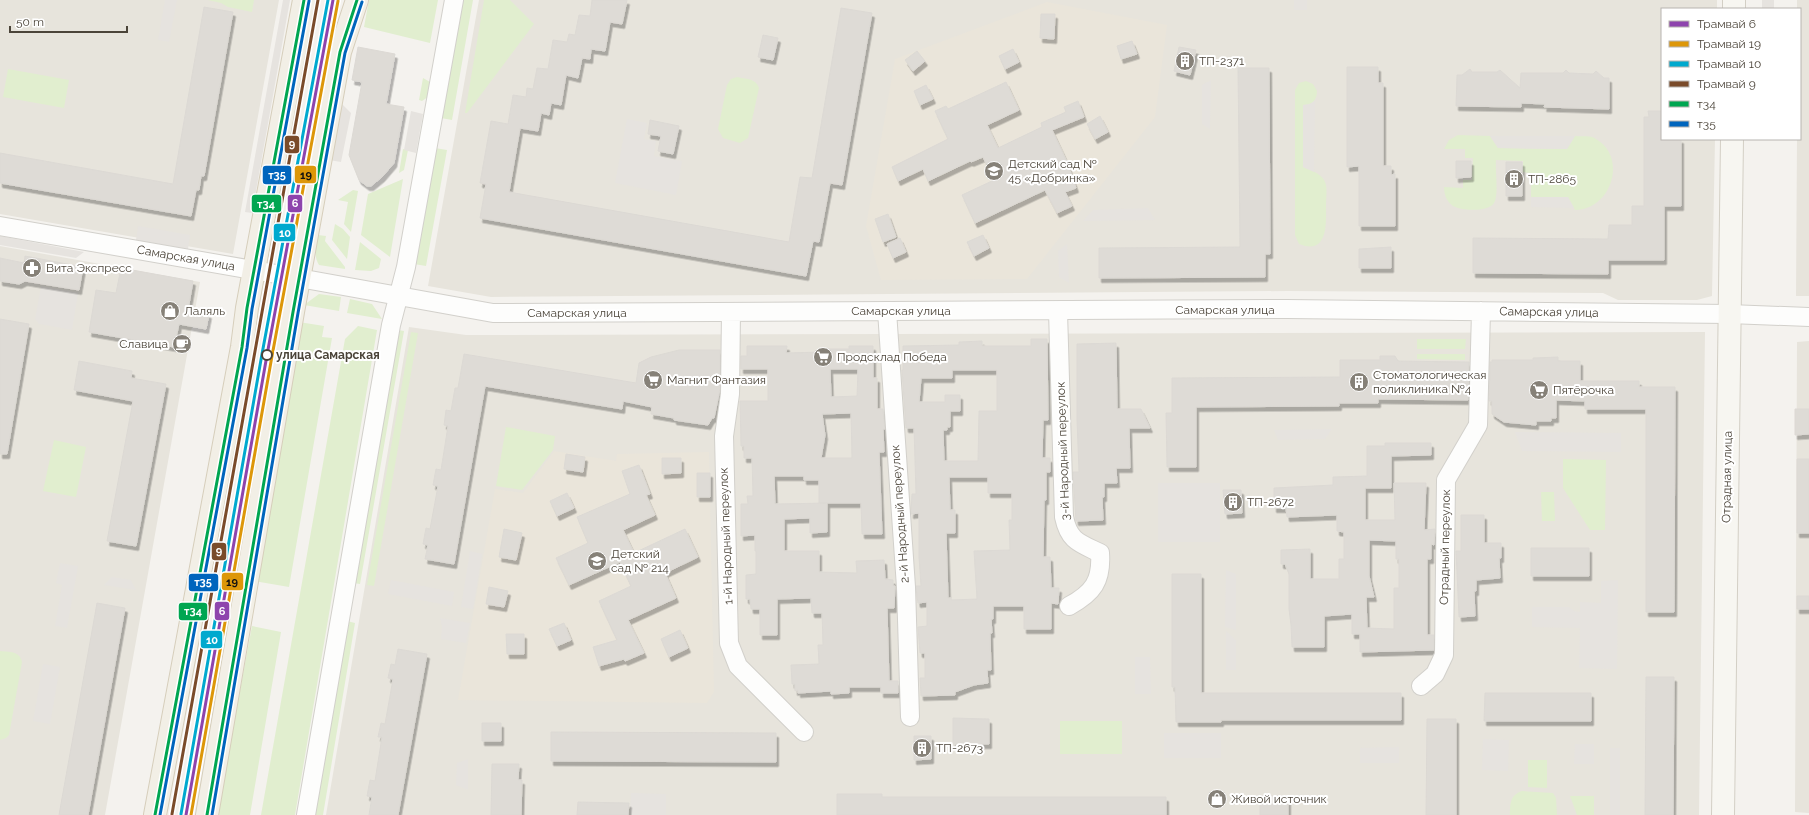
<svg xmlns="http://www.w3.org/2000/svg" width="1809" height="815" viewBox="0 0 1809 815" font-family="Raleway,sans-serif">
<defs>
<filter id="shadow"><feDropShadow dx="2.5" dy="4.5" stdDeviation="0" flood-color="#0004"/></filter>
</defs>
<rect width="100%" height="100%" fill="#f4f2ee"/>
<path fill="#e7e4dc" d="M0,0H279L233,254L0,214Z
M479,0H1717V9H1662V139H1715L1712,296L1697,300H1618L1603,293L1287,291L491,297L428,286Z
M1797,0H1809V296H1796L1797,139H1800V9H1797Z
M0,246L200,282L105,815H0Z
M409,327L466,335H492L1705,332L1699,815H326Z
M1809,341V813L1795,812L1797,342Z"/>
<path fill="#eae5da" d="M1047,2L1167,25L1155,117L1027,279L881,280L866,226L895,59Z
M554,451L616,461L617,454L709,452L714,692L707,703L458,700L495,489L523,493Z"/>
<path fill="#e1eecf" d="M208,0H254L252,12L228,7L221,3Z
M369,0H438L430,43L364,27Z
M462,0H473L452,120L441,118Z
M484,0H510L534,24L467,113H465Z
M8,69L69,80L64,108L3,97Z
M737,77C745,79 756,78 759,88L748,138L740,143L723,138L718,129L727,85L731,79Z
M423,78L430,82L428,97L422,101L419,100Z
M1306,81L1313,84L1317,91C1317,100 1312,105 1303,105V167C1310,170 1320,173 1324,180C1328,186 1326,197 1326,204C1326,222 1329,256 1299,244L1295,235V90L1299,83Z
M1458,135L1490,136L1498,148L1567,149L1575,136C1582,137 1591,135 1596,139C1627,156 1613,209 1575,210L1568,197H1531V173L1523,172V161L1496,160C1495,171 1499,195 1494,203C1489,212 1461,211 1453,206C1447,202 1444,195 1444,187L1463,188V180H1472L1473,158H1465V149H1444L1449,140Z
M435,148L447,150L426,266L414,264Z
M403,149L408,150L404,170L399,173Z
M403,179L390,257L361,235L368,194Z
M353,190L358,191L351,232L344,224L348,202L338,200Z
M335,224L343,229L350,237L347,259L332,240Z
M318,235L326,236L325,241L345,267V269L319,265C313,255 316,246 318,235Z
M360,242L381,259L379,268L371,271L355,270Z
M319,294L341,297L339,311L304,305Z
M350,299L372,304L382,319L347,313Z
M299,322L324,326L322,337L332,338L289,587L254,581Z
M358,326L377,330L295,815H261L345,339Z
M398,330L404,331L360,584L353,583Z
M411,332L418,333L374,586L367,585Z
M1417,339H1466L1465,349H1417Z
M1417,354H1465V360L1417,359Z
M506,427L555,436L553,450L522,490L496,486Z
M54,440L86,447L76,497L43,491Z
M1563,459L1606,460L1605,530H1590L1563,488Z
M1541,492H1554L1555,521H1542Z
M347,621L355,623L323,815H314Z
M252,626L281,632L250,815H217Z
M0,651C9,652 20,651 22,662L9,735L6,738L0,740Z
M1060,721H1122V754H1060Z
M1528,760H1547V788L1528,787Z
M1522,791L1553,793L1556,798L1557,815H1510C1510,804 1510,795 1522,791Z
M1570,796H1594V815H1577Z"/>
<path fill="#e6e3df" d="M165,0H177L169,42L158,40Z
M283,0H290L252,213L245,212Z
M1294,0H1307V10H1294Z
M1762,0H1774V9H1762Z
M1211,80L1210,129L1202,124V85Z
M1315,101L1314,172L1303,167V105L1310,104Z
M340,102L351,113L341,162L329,160Z
M411,111L423,114L416,153L404,150Z
M627,119L647,123L644,139L656,141L654,156L682,161L676,195L615,183Z
M1490,136H1575L1567,149L1498,148Z
M1531,197H1568L1574,208L1531,207Z
M1148,208L1155,220L1083,221L1093,210Z
M138,226L190,235L188,249L136,240Z
M0,236L84,252L76,258L0,245Z
M1067,244L1069,283L1059,277L1058,251Z
M41,286L78,293L72,330L39,324L35,319Z
M1332,429L1325,439L1278,440L1274,430Z
M1515,432L1621,433V452L1522,451Z
M1158,483H1220V542H1158Z
M470,551L482,554L473,609L461,607Z
M60,563L78,566L67,628L55,626L62,585L56,583Z
M1226,570L1236,574V630L1225,627Z
M112,577L131,580L136,590L104,585Z
M391,580L454,592L452,606L388,594Z
M1618,580L1617,669L1579,668L1580,628L1532,627V607H1569L1574,611L1580,612V602L1601,603V581Z
M440,618L470,623L466,643L441,639L442,627Z
M1226,631L1236,640V670H1226Z
M1135,657H1150L1151,694H1135Z
M43,664L60,667L50,724L33,721Z
M1164,733H1221V758H1164Z
M1483,739L1509,740L1508,771L1482,770Z
M1575,744H1594V764H1574Z
M1399,747V763H1360V748Z
M1610,748H1620V815H1610Z
M468,759V790L456,785L457,763Z
M631,793L666,794V815H630Z"/>
<path fill="#dedbd6" stroke="#dcd9d4" fill-rule="evenodd" filter="url(#shadow)" d="M592,0H627L622,24L610,22L605,51L591,49L590,59L582,58L578,78L566,75L561,105L551,103L549,115L541,113L538,131L520,128L509,192L789,242L800,177L812,178L841,8L872,13L842,185L830,183L819,242L813,241L806,276L480,218L486,184L480,183L491,121L508,124L513,95L526,97L527,88L533,89L537,68L548,69L553,40L567,42L569,34L575,35L579,15L590,16Z
M204,7L233,12L204,176H201L199,190H196L191,216L0,183V153L173,184Z
M1041,14H1055L1054,39L1040,38Z
M763,35L778,38L773,60L758,57Z
M1132,41L1137,54L1121,59L1117,46Z
M358,47L395,54L386,104L404,107L394,163L382,177L371,186H367L359,180L349,155L362,82L352,80Z
M1179,47L1196,50L1190,75L1174,71Z
M1013,49L1019,62L1005,69L999,56Z
M917,51L925,61L913,71L905,60Z
M1347,67H1378V83H1383V166H1391V175L1395,174V226H1359V166L1347,167Z
M1238,68H1269L1270,254H1265V277L1099,278V248L1240,247Z
M1470,69L1472,72H1497L1500,70L1520,88L1521,73H1563L1566,70L1569,73L1593,74L1596,71L1604,78H1609V109L1544,107L1545,104L1521,103V107L1456,106L1457,75H1462Z
M1006,82L1019,110L987,125L998,148L1042,127L1041,123L1066,112L1064,107L1078,101L1084,117L1052,130L1067,162L1076,188L1065,192L1072,206L1057,213L1045,190L975,223L962,195L994,180L983,157L971,162L970,161L928,181L923,169L898,181L892,167L948,139L935,111L946,106L948,109Z
M926,85L933,99L920,105L914,91Z
M1648,111H1662V139H1681V206H1664V260H1608V274L1473,273V238L1608,239L1609,225H1632V206H1644V117H1649Z
M1100,116L1108,132L1095,139L1087,124Z
M650,120L679,126L673,154L658,151L661,136L648,134Z
M1456,161H1471V177L1456,178Z
M1506,162H1522V196H1506Z
M888,214L896,237L883,242L875,219Z
M983,235L989,248L974,256L967,242Z
M900,238L906,252L893,258L887,244Z
M1391,247V268H1359V249Z
M25,256L83,267L79,290L25,281L19,284L0,281V258L24,263Z
M121,268L193,281L188,310L209,314L206,329L179,324L174,347L89,332L96,290L116,293Z
M0,319L29,324L7,454H0Z
M1031,339H1047L1048,420H1043L1042,458H1050V472H1046V500H1044L1043,557H1050L1051,588H1059L1058,604L1051,603V629H1024V606H993V619H991L992,633H990L991,670H987L988,683L974,685L955,692V695L921,696L920,678H925V653H920L918,627L927,626V602L918,603L917,597L916,586H921L919,557V513L911,514L912,494H916L914,428H906L902,370H903V346L959,345V342L982,341V346H1031ZM952,370H997V411H979L978,461H944L943,430H947V427H950V411H960V395H945V402H919L921,378H952ZM949,477H988V493H1012V520H1009L1010,550L974,551L977,599L951,600V598H948L946,533H955V510H950Z
M1116,343L1117,409H1141L1150,428H1129L1130,468H1116L1117,483H1104V497H1102L1103,520L1076,521L1073,472H1079L1077,420V344Z
M747,346H787L786,353L821,352V349H849V346H873V378H877V409H883L885,429H883L884,452H879L882,534H862L861,503H819V480H804V476H774L775,504L827,503V532L810,533V518L784,519V551H819V572L857,573L856,561L884,560L885,579L893,580V586H895L894,608H887L889,681H898V693H881V687H849V693L831,694V691L798,693V690L795,691V684H792L791,665L819,664L818,645H823L822,613H812L811,598L777,599V635H760V609H751L750,599H746V575L756,574V551H755V535L741,536V504H748L747,496H753L752,458H744V446H741L740,401H768V369H741V356H747ZM830,369H858L857,396L831,397ZM851,413L852,458H821L825,435L822,414Z
M679,350H720V389L714,418H712L708,425L674,420V418L651,414L652,407L623,401L622,409L485,386L454,564L425,559L428,545L423,544L426,528L430,529L438,486L433,485L436,469L441,470L448,426L444,425L446,410L451,411L455,388H458L464,354L636,383L639,363L651,357Z
M1380,356H1395L1398,361L1469,362L1468,400L1378,399V403H1339V406L1196,407V467H1167L1166,413H1172V378L1340,377V360H1380Z
M1558,357V361H1580V381H1639V387H1675L1674,612H1646V409H1585V401L1556,400V418H1551V421H1536V425L1504,422L1492,414V401H1489L1490,362H1492V360H1533V358Z
M79,361L132,371L131,378L166,384L136,546L107,541L133,401L74,390Z
M1795,409H1809V434L1795,435Z
M1385,443H1431V455L1391,456V488H1365V520H1395L1394,483H1426L1424,530L1435,529L1434,545L1431,544V559H1427V635H1434V650L1360,652V634H1352V614L1324,616V647H1292L1291,625L1289,609V574L1285,564H1281V550L1310,549V579H1339V559H1344V532L1337,531V515L1287,517L1286,508H1274V488L1333,485V477L1367,476V446H1385ZM1369,540L1396,541V559H1399V588H1394V629L1367,628L1366,597H1374L1369,576Z
M566,454L585,457L583,472L564,469Z
M662,458H681V473L662,474Z
M1797,459H1809V533H1797Z
M639,465L650,494L646,495L655,515L623,530L634,553L685,529L698,557L665,573L676,598L628,620L644,653L625,661L624,659L599,666L593,647L617,640L599,601L631,586L620,562L569,585L556,558L588,543L577,517L630,494L622,471Z
M697,473H710V497H697Z
M1223,490H1241L1242,513L1225,514Z
M567,493L574,508L557,516L550,501Z
M1461,515H1484V543H1501V558H1499L1500,578L1476,580V591H1474L1475,616L1459,617L1456,551H1461Z
M504,529L522,533L516,560L499,557Z
M1531,548H1589V576H1531Z
M1172,574H1201V693H1401V720H1221V722H1176L1175,687H1172Z
M489,587L508,591L504,607L486,604Z
M1797,596H1809V609H1797Z
M97,603L125,608L88,815H59Z
M564,623L571,640L557,646L549,629Z
M680,630L688,648L669,657L661,639Z
M506,634H524V654H507Z
M398,649L427,654L398,815H369L372,797L367,796L370,780L375,781L382,737H378L381,723L385,724L393,679L388,678L391,664L395,665Z
M1646,677H1674L1673,815H1645Z
M1485,693H1591V721H1484Z
M953,718L989,719V744H953Z
M1427,719H1456V815H1426Z
M482,723H501V741H482Z
M551,732L776,733V762L551,761Z
M914,736H931V759L914,760Z
M492,764H519L518,780H522L521,815H491Z
M837,794H882V797H1166V815H837Z
M1260,796H1288V815H1260Z
M578,802L629,803L628,815H577Z"/>
<g fill="none" stroke-linecap="round" stroke-linejoin="round">
<g stroke="#d2d0cb" stroke-width="20">
<path id="street" d="M0,226L299,278L493,313L1287,309L1729,314L1809,317
M887,311L906,587L910,717
M1058,311L1064,517C1069,541 1079,543 1100,553C1102,581 1093,593 1069,606
M731,312L730,394L724,436L729,643L738,666L804,732
M1421,686L1435,674L1444,655L1446,480L1478,425L1481,311
M306,815L391,325L406,267L454,0"/>
</g>
<g stroke="#d3cfc5" stroke-width="24">
<path id="secondary" d="M1734,9V0
M1723,815L1732,139"/>
</g>
<g stroke="#d6cebb" stroke-width="24">
<path id="primary" d="M155,815L242,347L247,308L304,0
M207,815L293,312L340,52L357,0"/>
</g>
<use href="#street" stroke="#fdfdfc" stroke-width="18"/>
<use href="#secondary" stroke="#f7f6f1" stroke-width="22"/>
<use href="#primary" stroke="#f2efe6" stroke-width="22"/>
<g stroke="#fff" stroke-width="6">
<path id="bus-1" d="M155,815L242,347L247,308L304,0
M207,815L293,312L340,52L357,0"/>
</g>
<g stroke="#fff" stroke-width="6">
<path id="bus-2" d="M160,815L247,348L252,309L309,1
M212,815L298,313L345,53L362,2"/>
</g>
<use href="#bus-1" stroke="#00a651" stroke-width="3"/>
<use href="#bus-2" stroke="#0065bd" stroke-width="3"/>
<g stroke="#fff" stroke-width="6">
<path id="tram-1" d="M186,815L267,355L333,0"/>
</g>
<g stroke="#fff" stroke-width="6">
<path id="tram-2" d="M191,815L272,356L338,1"/>
</g>
<g stroke="#fff" stroke-width="6">
<path id="tram-3" d="M181,814L262,354L328,0"/>
</g>
<g stroke="#fff" stroke-width="6">
<path id="tram-4" d="M172,814L318,0"/>
</g>
<use href="#tram-1" stroke="#8e44ad" stroke-width="3"/>
<use href="#tram-2" stroke="#dd9709" stroke-width="3"/>
<use href="#tram-3" stroke="#00a9ce" stroke-width="3"/>
<use href="#tram-4" stroke="#7a4b2a" stroke-width="3"/>
</g>
<defs>
<g id="building-disc" transform="scale(1)"><circle r="9.5" fill="#868178" stroke="#fff"/><path d="M-4-6H4V6H1V3H-1V6H-4ZM-2.5-4.3h1.7v1.8h-1.7ZM.8-4.3h1.7v1.8H.8ZM-2.5-1h1.7V.8h-1.7ZM.8-1h1.7V.8H.8Z" fill="#fff"/></g>
<g id="school-disc" transform="scale(1)"><circle r="9.5" fill="#868178" stroke="#fff"/><path d="M0-5L7-2L0 1L-7-2ZM-4 1L0 2.5L4 1V4Q0 6-4 4Z" fill="#fff"/></g>
<g id="pharmacy-disc" transform="scale(1)"><circle r="9.5" fill="#868178" stroke="#fff"/><path d="M-2-6h4v4h4v4h-4v4h-4v-4h-4v-4h4Z" fill="#fff"/></g>
<g id="shop-disc" transform="scale(1)"><circle r="9.5" fill="#868178" stroke="#fff"/><path d="M-5-2.5h2.3a2.7 3.5 0 0 1 5.4 0H5L5.5 6h-11ZM-1.5-2.5h3a1.5 2.3 0 0 0-3 0Z" fill="#fff"/></g>
<g id="cafe-disc" transform="scale(1)"><circle r="9.5" fill="#868178" stroke="#fff"/><path d="M-5.5-4.5H6V0H3Q3 3.5 0 3.5H-2.5Q-5.5 3.5-5.5 0ZM3-3.2v2h1.7v-2ZM-6 4.5H4V6H-6Z" fill="#fff"/></g>
<g id="supermarket-disc" transform="scale(1)"><circle r="9.5" fill="#868178" stroke="#fff"/><path d="M-6-5.5h2.5l.6 2H6L4.5 2H-2.5L-4.4-4H-6ZM-1.5 3.2a1.3 1.3 0 1 0 .1 0ZM3 3.2a1.3 1.3 0 1 0 .1 0Z" fill="#fff"/></g>
</defs>
<g fill-rule="evenodd">
<use href="#building-disc" x="1185" y="61"/>
<use href="#school-disc" x="994" y="171"/>
<use href="#building-disc" x="1514" y="179"/>
<use href="#pharmacy-disc" x="32" y="268"/>
<use href="#shop-disc" x="170" y="311"/>
<use href="#cafe-disc" x="182" y="344"/>
<use href="#supermarket-disc" x="823" y="357"/>
<use href="#supermarket-disc" x="653" y="380"/>
<use href="#building-disc" x="1359" y="382"/>
<use href="#supermarket-disc" x="1539" y="390"/>
<use href="#building-disc" x="1233" y="502"/>
<use href="#school-disc" x="597" y="561"/>
<use href="#building-disc" x="922" y="748"/>
<use href="#shop-disc" x="1217" y="799"/>
</g>
<circle fill="#fff" stroke="#4b4439" stroke-width="2" cx="267" cy="355" r="5"/>
<g text-anchor="middle" dominant-baseline="central" stroke-width="4" stroke-linejoin="round" paint-order="stroke">
<g font-size="12" fill="#4b4439" stroke="#fff" text-anchor="start">
<text x="1199" y="61">ТП-2371</text>
<text x="1008" y="164">Детский сад №<tspan x="1008" dy="14">45 «Добринка»</tspan></text>
<text x="1528" y="179">ТП-2865</text>
<text x="46" y="268">Вита Экспресс</text>
<text x="184" y="311">Лаляль</text>
<text x="168" y="344" text-anchor="end">Славица</text>
<text x="837" y="357">Продсклад Победа</text>
<text x="1373" y="375">Стоматологическая<tspan x="1373" dy="14">поликлиника №4</tspan></text>
<text x="667" y="380">Магнит Фантазия</text>
<text x="1553" y="390">Пятёрочка</text>
<text x="1247" y="502">ТП-2672</text>
<text x="611" y="554">Детский<tspan x="611" dy="14">сад № 214</tspan></text>
<text x="936" y="748">ТП-2673</text>
<text x="1231" y="799">Живой источник</text>
</g>
<g font-size="12" fill="#4b4439" stroke="#fff">
<text transform="translate(186 258) rotate(10)">Самарская улица</text>
<text x="1225" y="310">Самарская улица</text>
<text x="901" y="311">Самарская улица</text>
<text transform="translate(1549 312) rotate(1)">Самарская улица</text>
<text x="577" y="313">Самарская улица</text>
<text transform="translate(1063 451) rotate(-92)">3-й Народный переулок</text>
<text transform="translate(1727 477) rotate(-89)">Отрадная улица</text>
<text transform="translate(900 514) rotate(-94)">2-й Народный переулок</text>
<text transform="translate(726 536) rotate(-92)">1-й Народный переулок</text>
<text transform="translate(1445 547) rotate(-89)">Отрадный переулок</text>
</g>
<g font-size="12" font-weight="bold" fill="#4b4439" stroke="#fff" text-anchor="start">
<text x="276" y="355">улица Самарская</text>
</g>
</g>
<g stroke="#fff" stroke-width="1.5">
<rect x="284" y="135" width="16" height="19" rx="4" fill="#7a4b2a"/>
<rect x="294" y="165" width="23" height="19" rx="4" fill="#dd9709"/>
<rect x="262" y="165" width="30" height="20" rx="4" fill="#0065bd"/>
<rect x="287" y="194" width="16" height="19" rx="4" fill="#8e44ad"/>
<rect x="251" y="194" width="31" height="19" rx="4" fill="#00a651"/>
<rect x="273" y="223" width="23" height="19" rx="4" fill="#00a9ce"/>
<rect x="211" y="542" width="16" height="19" rx="4" fill="#7a4b2a"/>
<rect x="221" y="572" width="23" height="19" rx="4" fill="#dd9709"/>
<rect x="188" y="573" width="31" height="19" rx="4" fill="#0065bd"/>
<rect x="214" y="601" width="16" height="20" rx="4" fill="#8e44ad"/>
<rect x="178" y="602" width="30" height="19" rx="4" fill="#00a651"/>
<rect x="200" y="630" width="23" height="19" rx="4" fill="#00a9ce"/>
</g>
<g font-size="11" text-anchor="middle" font-weight="bold" fill="#fff">
<text x="292" y="148">9</text>
<text x="277" y="179">т35</text>
<text x="295" y="207">6</text>
<text x="266" y="208">т34</text>
<text x="285" y="237">10</text>
<text x="219" y="555">9</text>
<text x="203" y="586">т35</text>
<text x="222" y="615">6</text>
<text x="193" y="615">т34</text>
<text x="212" y="644">10</text>
</g>
<g font-size="11" text-anchor="middle" font-weight="bold" fill="#111">
<text x="306" y="179">19</text>
<text x="232" y="586">19</text>
</g>
<rect x="1661" y="8" width="140" height="132" fill="#ffffff" stroke="#b7b4b0"/>
<rect x="1669" y="21" width="20" height="6" fill="#8e44ad" stroke="#b7b4b0"/>
<text x="1697" y="28" font-size="12" fill="#4b4439">Трамвай 6</text>
<rect x="1669" y="41" width="20" height="6" fill="#dd9709" stroke="#b7b4b0"/>
<text x="1697" y="48" font-size="12" fill="#4b4439">Трамвай 19</text>
<rect x="1669" y="61" width="20" height="6" fill="#00a9ce" stroke="#b7b4b0"/>
<text x="1697" y="68" font-size="12" fill="#4b4439">Трамвай 10</text>
<rect x="1669" y="81" width="20" height="6" fill="#7a4b2a" stroke="#b7b4b0"/>
<text x="1697" y="88" font-size="12" fill="#4b4439">Трамвай 9</text>
<rect x="1669" y="101" width="20" height="6" fill="#00a651" stroke="#b7b4b0"/>
<text x="1697" y="108" font-size="12" fill="#4b4439">т34</text>
<rect x="1669" y="121" width="20" height="6" fill="#0065bd" stroke="#b7b4b0"/>
<text x="1697" y="128" font-size="12" fill="#4b4439">т35</text>
<path d="M10 26v6h117v-6" fill="none" stroke="#4b4439" stroke-width="2"/>
<text x="16" y="26" font-size="12" fill="#4b4439" stroke="#ffffff" stroke-width="3" paint-order="stroke">50 m</text>
</svg>
